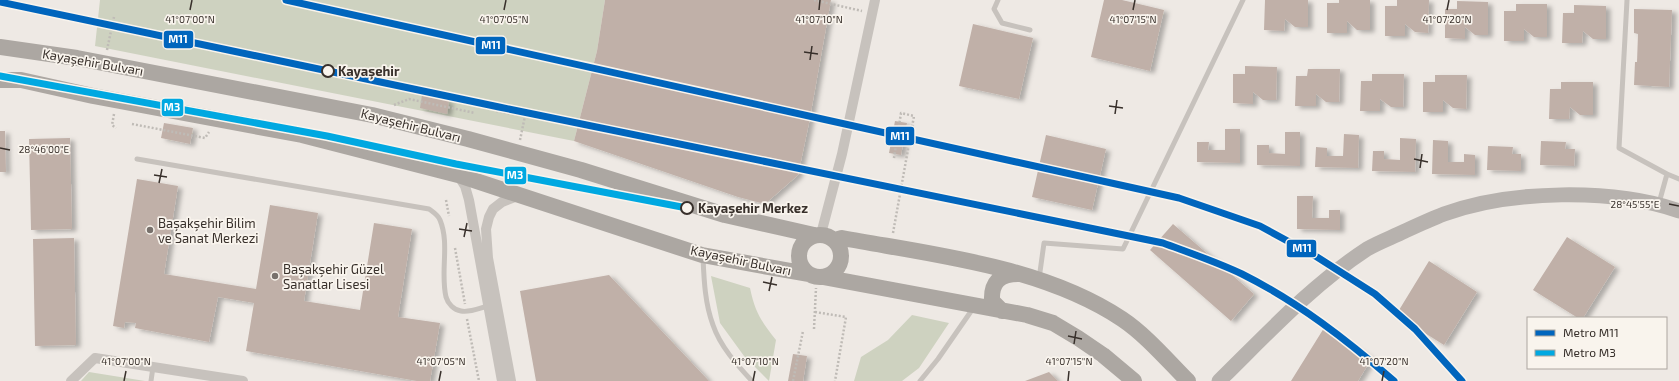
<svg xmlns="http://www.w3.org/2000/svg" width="1679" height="381" viewBox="0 0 1679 381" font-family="'Exo 2',sans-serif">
<defs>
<filter id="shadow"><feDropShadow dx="4.5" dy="2.5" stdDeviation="2" flood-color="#0004"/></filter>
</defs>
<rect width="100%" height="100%" fill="#eee9e4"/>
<path fill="#ced2c0" d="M100,0H605L597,51L574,141L95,46Z
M711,276L750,288C755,312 761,321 776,340L769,381L744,356L720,323Z
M912,315L949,323L919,368L902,381H854L861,357L888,340Z
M89,372L145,381H81Z"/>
<path fill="#c0b0a8" filter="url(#shadow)" d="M605,0H831L809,123L798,175L765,204L738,197L574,141L597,51Z
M1104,0H1122L1164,10L1150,71L1091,57Z
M1265,0H1308V27H1295L1285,19L1284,31L1264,30Z
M1339,0H1370V30H1357L1347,21V33H1327V3H1339Z
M1397,0H1429L1428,33L1415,32L1405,24V36H1385V6H1397Z
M1457,1L1488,2V35H1475L1465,27V39L1445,38V9H1457Z
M1516,4H1547V37H1534L1524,29V41H1504V11H1516Z
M1574,5L1606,6V39H1593L1583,31L1582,43H1562L1563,13H1574Z
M1634,9L1672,10L1669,87L1634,85L1635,62H1637L1638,34L1634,33Z
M973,24L1033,38L1019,99L959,86Z
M1245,66L1277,67L1276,100H1263L1253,92V104L1233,103V74H1245Z
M1308,69H1340L1339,102H1326L1316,94V106H1295L1296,76H1307Z
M1372,74H1404L1403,107H1391L1380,99V111H1360L1361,81H1372Z
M1435,75H1467L1466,109L1453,108L1443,100V112H1423V82H1435Z
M1561,82H1593V115H1580L1570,107L1569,119H1549L1550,89H1561Z
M422,95L449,101L447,114L420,108Z
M895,121L907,123L901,155L889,153Z
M164,123L193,128L190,144L161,138Z
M1225,129H1240V163L1197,162V142H1209L1208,150H1225Z
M0,131H5L6,172H0Z
M1285,132H1300V166L1257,165V145H1269V153L1285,154Z
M1344,134L1359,135L1358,168L1315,167L1316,147L1327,148V156H1343Z
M1046,135L1106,149L1092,210L1032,197Z
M70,138L72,229L31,230L29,139Z
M1400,138L1416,139L1415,172L1372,171L1373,151H1384V159L1400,160Z
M1433,140L1448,141V162H1464V154L1475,155V175L1432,174Z
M1541,141L1566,142L1565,149H1575L1574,166L1540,165Z
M1488,146L1513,147L1512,154H1521V171L1487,170Z
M137,179L178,186L164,274L256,289L270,205L318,213L304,301L360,310L374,223L412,229L398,317L440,323L430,381H417L246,351L254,303L218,297L209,342L135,328L136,323L125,322L124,328L113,326Z
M1297,196H1313L1312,218H1329V210H1340V230L1297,229Z
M1173,224L1254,294L1231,321L1150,250Z
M1567,237L1615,267L1583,318H1578L1533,290Z
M74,238L76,345L35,346L33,239Z
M1429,261L1477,292L1444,345L1396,315Z
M609,275L709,381H536L520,291Z
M1324,328L1372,358L1358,381H1291Z
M793,354L807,356L803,381H788Z
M1049,372L1058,381H1025Z"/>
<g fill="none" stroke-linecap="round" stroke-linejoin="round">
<path stroke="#bfbbb6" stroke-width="2.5" stroke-dasharray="2 2" stroke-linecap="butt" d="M814,0L862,11
M107,50L114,17
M394,105L409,99L475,113
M496,111L525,116L520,140
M114,114L112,125L116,128
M132,124L205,138L209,132
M446,200L449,216
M893,233L914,116L901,113L894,158
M455,248L465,304
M815,312L846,317L835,381
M467,319L479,381
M814,329L816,288
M793,381L803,331"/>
<path stroke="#c7c2bd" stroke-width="5" d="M998,0L994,9L1002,23L1030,30
M1627,0L1619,148L1667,174L1659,203
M137,159L429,209C433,212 438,215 440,220C450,244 440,272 446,297C448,304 454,310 461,311C469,313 480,308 488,306
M1667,174L1679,179
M703,258C704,280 705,304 713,325C720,346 737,365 752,381
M1039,279L1044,243L1123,249L1243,0
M151,381L153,367
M920,381L938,359L974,307"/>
<path stroke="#c7c2bd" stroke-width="10" d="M458,175L465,186L469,200L502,381
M821,234L842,154L875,0
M71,381L95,358L243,381
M511,381L488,258L486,229L489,217L493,209L502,202L520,195"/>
<path stroke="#b7b2ae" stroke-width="15" d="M1219,381C1266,335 1312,285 1367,249C1379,242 1393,237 1405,231C1418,225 1431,219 1444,214C1509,190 1614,188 1679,211"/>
<path stroke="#aca7a2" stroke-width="16" d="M0,47L77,58L372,115L468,139L581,170L725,215L814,235
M0,80H21L93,96L302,135L458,175L702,255L808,274
M799 256a21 21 0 1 1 42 0a21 21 0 1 1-42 0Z
M835,240L842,238C934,255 1042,266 1122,319C1146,335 1168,361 1188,381
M823,277L1027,315L1053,323L1078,338L1103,355L1134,381
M1002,311L992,301C991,282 1000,274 1018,274"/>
<g stroke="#f9f4ed" stroke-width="10">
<path id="metro-1" d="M286,0L1179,198L1260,226L1317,257L1375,294L1415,329L1462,381
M0,2L499,107L1163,243C1190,253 1217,262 1242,274C1298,302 1347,340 1394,381"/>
</g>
<g stroke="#f9f4ed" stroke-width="10">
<path id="metro-2" d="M0,76L327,136L456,164L687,208"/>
</g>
<use href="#metro-1" stroke="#0065bd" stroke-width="7"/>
<use href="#metro-2" stroke="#00a8e1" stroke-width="7"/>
</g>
<path fill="none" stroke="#38302b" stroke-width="1.5" d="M190,10L192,0M504,10L506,0M819,10L820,0M1133,10L1135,0M1447,10L1449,0M804,52L818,54M810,60L812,46M1109,106L1123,108M1115,114L1117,100M0,148L10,150M1414,159L1428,162M1420,168L1422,154M154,175L167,177M159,183L162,169M1669,204L1679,206M459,229L472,231M464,237L467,223M763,282L777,285M769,291L772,277M1068,336L1082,339M1074,344L1076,331M124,381L126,371M439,381L441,371M753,381L755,371M1068,381L1069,371M1382,381L1384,371"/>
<g fill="#f9f4ed" stroke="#38302b" stroke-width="2">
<circle cx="328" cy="71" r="6"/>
<circle cx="687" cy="208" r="6"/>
</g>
<g fill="#78716c" stroke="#f9f4ed" stroke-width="1.5">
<circle cx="150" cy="230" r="4"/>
<circle cx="275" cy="276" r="4"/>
</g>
<g text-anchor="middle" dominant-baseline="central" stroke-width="3.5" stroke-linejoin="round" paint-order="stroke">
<g font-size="13" fill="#38302b" stroke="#f9f4ed">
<text transform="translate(93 62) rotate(10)">Kayaşehir Bulvarı</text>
<text transform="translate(411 125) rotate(14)">Kayaşehir Bulvarı</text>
<text transform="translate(741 260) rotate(12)">Kayaşehir Bulvarı</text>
</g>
<g font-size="13" font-weight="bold" fill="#38302b" stroke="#f9f4ed" text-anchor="start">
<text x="338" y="71">Kayaşehir</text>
<text x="698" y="208">Kayaşehir Merkez</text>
</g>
<g font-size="13" fill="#38302b" stroke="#f9f4ed" text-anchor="start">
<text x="158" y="223">Başakşehir Bilim<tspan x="158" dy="15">ve Sanat Merkezi</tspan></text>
<text x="283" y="269">Başakşehir Güzel<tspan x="283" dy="15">Sanatlar Lisesi</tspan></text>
</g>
</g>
<g font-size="10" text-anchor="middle" fill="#38302b" stroke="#f9f4ed" stroke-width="3.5" stroke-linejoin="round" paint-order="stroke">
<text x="190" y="23">41°07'00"N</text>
<text x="1133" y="23">41°07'15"N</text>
<text x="504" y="23">41°07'05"N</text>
<text x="819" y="23">41°07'10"N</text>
<text x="1447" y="23">41°07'20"N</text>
<text x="44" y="153">28°46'00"E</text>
<text x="1635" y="208">28°45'55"E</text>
<text x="126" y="365">41°07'00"N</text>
<text x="441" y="365">41°07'05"N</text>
<text x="755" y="365">41°07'10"N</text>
<text x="1069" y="365">41°07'15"N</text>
<text x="1384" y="365">41°07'20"N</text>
</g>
<g stroke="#f9f4ed" stroke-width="1.5">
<rect x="163" y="30" width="31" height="19" rx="4" fill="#0065bd"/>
<rect x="475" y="36" width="31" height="19" rx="4" fill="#0065bd"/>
<rect x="161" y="98" width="23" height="19" rx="4" fill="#00a8e1"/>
<rect x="885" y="126" width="30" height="20" rx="4" fill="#0065bd"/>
<rect x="504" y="166" width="23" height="19" rx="4" fill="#00a8e1"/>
<rect x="1286" y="239" width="31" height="19" rx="4" fill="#0065bd"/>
</g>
<g font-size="11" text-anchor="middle" font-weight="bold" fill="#fff">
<text x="178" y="43">M11</text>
<text x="491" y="49">M11</text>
<text x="172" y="111">M3</text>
<text x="900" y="140">M11</text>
<text x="515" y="179">M3</text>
<text x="1302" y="252">M11</text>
</g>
<rect x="1527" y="317" width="140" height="52" fill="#f9f4ed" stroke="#aca69f"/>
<rect x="1535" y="330" width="20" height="6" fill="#0065bd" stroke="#aca69f"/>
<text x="1563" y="337" font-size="12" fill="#38302b">Metro M11</text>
<rect x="1535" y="350" width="20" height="6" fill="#00a8e1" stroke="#aca69f"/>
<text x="1563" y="357" font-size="12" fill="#38302b">Metro M3</text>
</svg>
